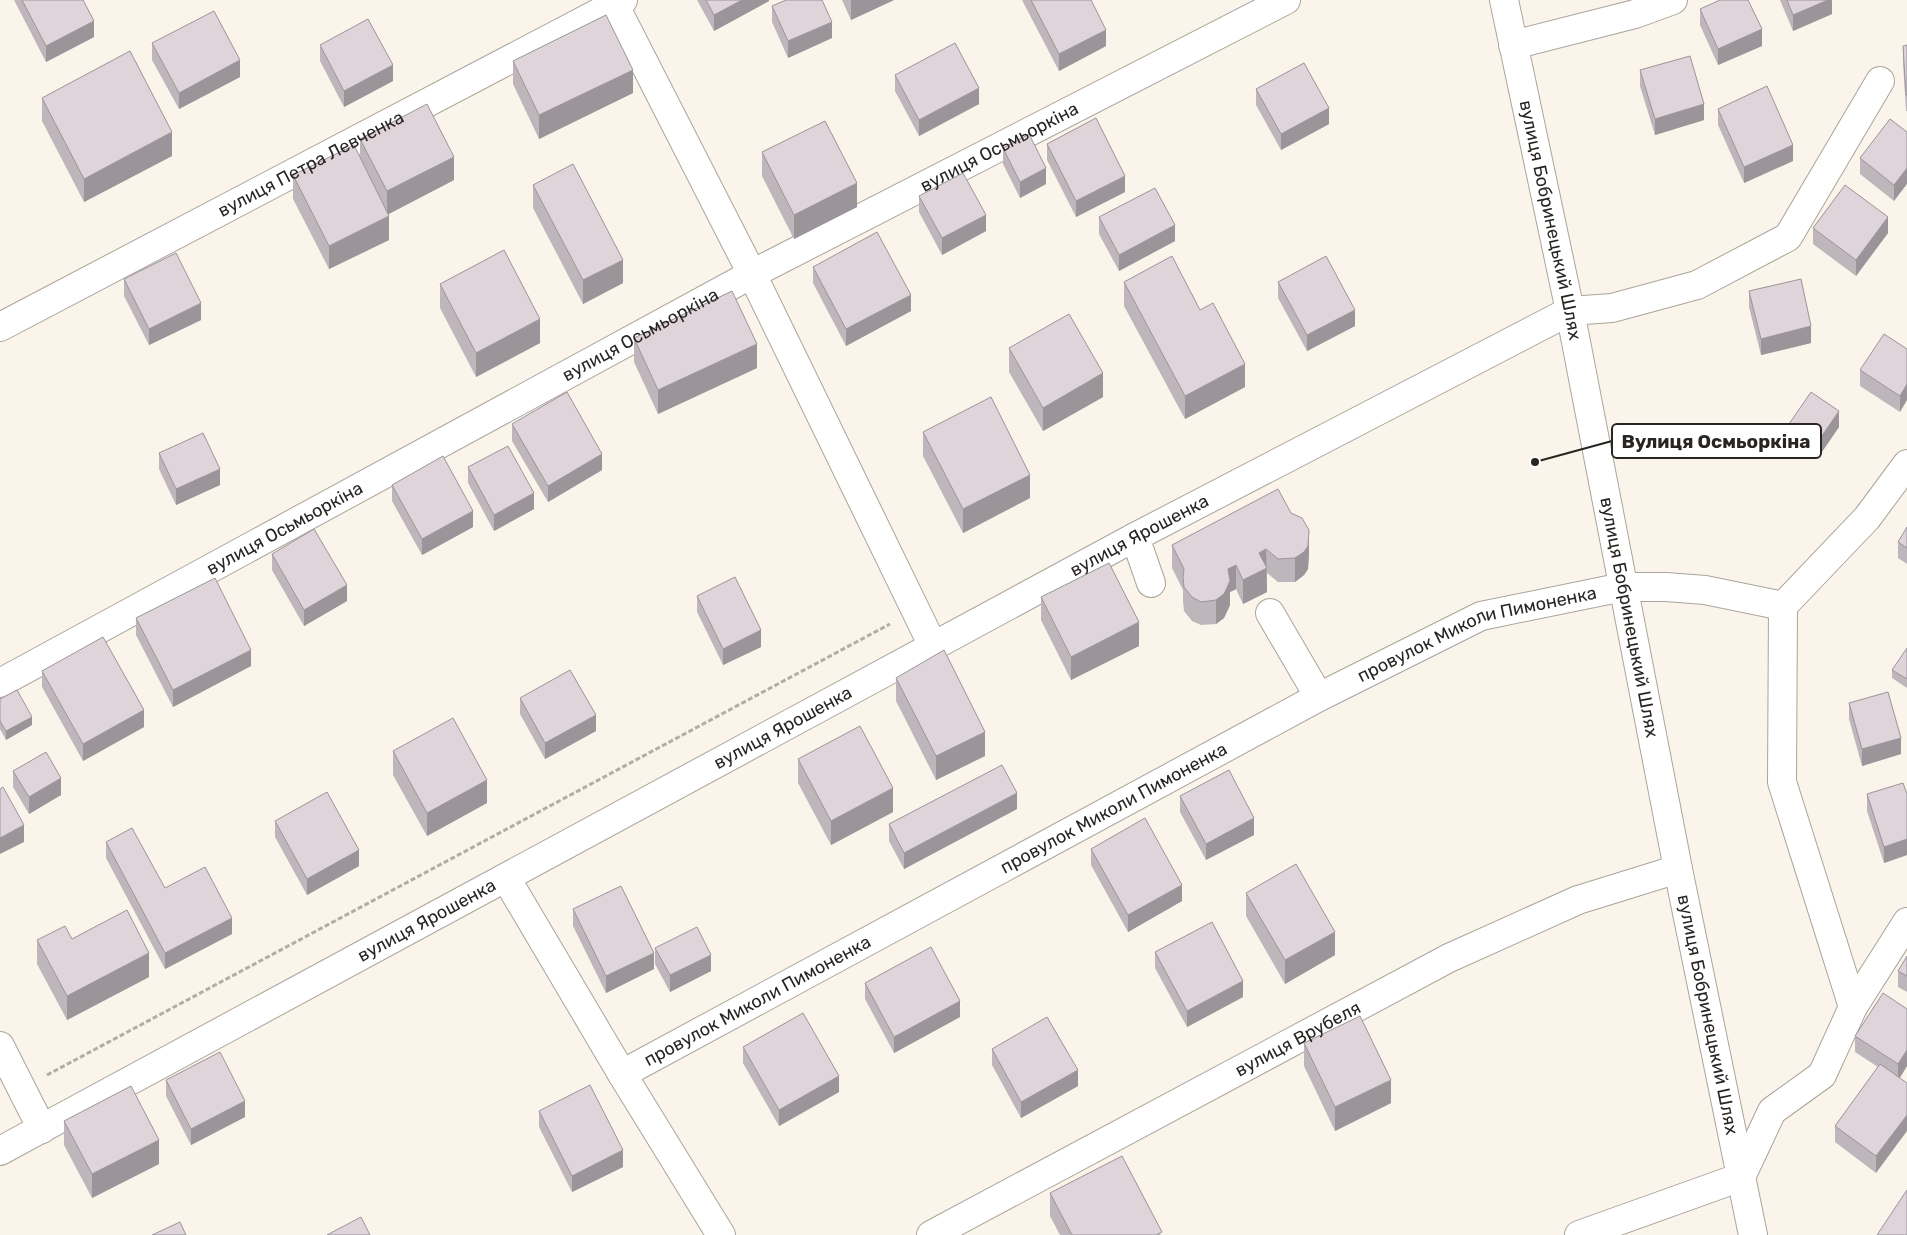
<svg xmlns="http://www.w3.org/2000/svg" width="1907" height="1235" viewBox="0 0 1907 1235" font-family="Rubik,sans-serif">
<rect width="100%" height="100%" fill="#faf4ea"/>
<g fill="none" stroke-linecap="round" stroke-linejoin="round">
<g stroke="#aaa49b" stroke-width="30">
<g id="minor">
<path d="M612,0L752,274L933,646"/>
<path d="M1513,45L1635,14L1673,0"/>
<path id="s1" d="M0,327L623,0"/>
<path d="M1135,537L1151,583"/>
<path d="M1783,606L1867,518L1907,464"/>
<path d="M1270,613L1319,697"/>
<path id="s2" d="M0,683L752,274L1286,0"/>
<path d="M506,878L622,1074L721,1235"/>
<path d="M0,1046L42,1129"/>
<path id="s3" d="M622,1074L1319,697L1481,616L1623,587H1666L1705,590L1783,606L1782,782L1853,1007"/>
<path id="s4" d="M0,1151L1135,537L1570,311L1612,308L1697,285L1788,237L1880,81"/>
<path id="s5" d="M931,1235L1449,958L1578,900L1678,869"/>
<path d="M1579,1235L1741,1177L1772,1111L1822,1075L1853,1007L1907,922"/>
</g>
</g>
<g stroke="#aaa49b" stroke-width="30">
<g id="major">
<path id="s6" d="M1504,0L1570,311L1678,869L1753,1235"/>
</g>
</g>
<path stroke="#b2ada5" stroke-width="3" stroke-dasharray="5 2.5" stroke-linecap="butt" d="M47,1075L890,624"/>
<use href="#minor" stroke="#fff" stroke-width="28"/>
<use href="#major" stroke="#fff" stroke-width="28"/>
</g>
<path fill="#bfb6bb" d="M14,0H83L94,37L46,62Z
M697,0H769V1L714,31Z
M842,0H894L851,20Z
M1022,0H1091L1106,46L1059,71Z
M1780,0H1832V14L1793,31Z
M772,6L832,38L788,58L772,22Z
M1700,9L1762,46L1718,65L1700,25Z
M152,43L240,77L179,109L152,60Z
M320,45L393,81L344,107L320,61Z
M1907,45V111H1906L1903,62V46Z
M513,61L633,93L539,139L513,84Z
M1640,70L1704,120L1655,135L1640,86Z
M895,75L979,104L919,136L895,91Z
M1256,89L1329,124L1281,150L1256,105Z
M42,98L172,156L84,202L42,121Z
M1718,109L1793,161L1744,183L1718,125Z
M1907,132L1894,201L1860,174V158Z
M360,139L454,180L388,214L389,240L329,269L293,199V175L360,158Z
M1047,144L1125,192L1076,217L1047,160Z
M1003,148L1046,184L1020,198L1003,164Z
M762,152L857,207L794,239L762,176Z
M533,185L623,283L583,304L533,208Z
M919,196L986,231L942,255L919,212Z
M1099,217L1175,241L1119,271L1099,234Z
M1813,228L1888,233L1856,276L1813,244Z
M813,267L911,311L846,346L813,283Z
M124,279L201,320L149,345L124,296Z
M1124,282L1200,310L1245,387L1185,419L1124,306Z
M1278,282L1355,326L1307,351L1278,298Z
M440,284L540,343L476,377L440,308Z
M1749,291L1811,343L1761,355L1749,307Z
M634,338L757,368L658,414L634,362Z
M1009,348L1103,397L1043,431L1009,372Z
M1907,349L1900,412L1860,386V370Z
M512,424L602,470L548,502L512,441Z
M1789,424L1839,427L1817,459L1789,440Z
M923,432L1030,498L963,533L923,456Z
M159,453L220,485L176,505L159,469Z
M468,467L534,509L494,531L468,483Z
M392,485L473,527L422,555L392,501Z
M1291,513L1309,553L1308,569L1304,575L1295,582H1278L1267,573V592L1243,604L1236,589L1230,592V605L1224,618L1216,624L1201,625L1192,621L1184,611L1183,601V590L1172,568V545Z
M1907,527V564L1898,558V542Z
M272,554L347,601L304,626L272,570Z
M697,596L761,647L723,665L697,612Z
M1041,597L1139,646L1071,680L1041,620Z
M136,618L251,666L173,707L136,635Z
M1907,648V688L1892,678V670Z
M42,671L144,727L83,761L42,687Z
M896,678L985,756L936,780L896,701Z
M520,698L596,731L545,759L520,714Z
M0,699L32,725L6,740L0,729Z
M1849,703L1901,754L1862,766L1849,719Z
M393,751L487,803L427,836L393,775Z
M798,759L893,812L831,845L798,783Z
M13,771L61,795L29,814L13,787Z
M1867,794H1907V855L1884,863L1867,811Z
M1180,796L1254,835L1206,860L1180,812Z
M1017,809L904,869L889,841V824Z
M275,821L359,866L307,895L275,837Z
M106,842L165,888L232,934L165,969L106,858Z
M1091,849L1182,901L1128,932L1091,865Z
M1246,893L1335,955L1285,984L1246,916Z
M573,909L654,969L606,993L573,926Z
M72,939L149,977L67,1020L37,964V940Z
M655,948L711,971L670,992L655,964Z
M1155,952L1243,997L1187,1027L1155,968Z
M1907,956V992L1898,987V971Z
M865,983L960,1017L894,1053L865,999Z
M1907,1009V1066L1900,1078L1876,1173L1835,1142V1126L1878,1067L1855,1052V1036Z
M1304,1043L1391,1103L1335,1131L1304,1066Z
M743,1047L839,1092L779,1126L743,1063Z
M992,1049L1078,1086L1021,1118L992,1065Z
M166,1080L245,1117L191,1145L166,1096Z
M539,1111L623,1167L572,1192L539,1127Z
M64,1121L159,1164L92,1198L64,1145Z
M1050,1193L1162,1235H1060L1050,1216Z"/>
<path fill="#9b9499" d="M742,0H769V1L714,31V15Z
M851,0H894L851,20Z
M1828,0H1832V14L1793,31V15Z
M94,21V37L46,62V46Z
M832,22V38L788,58V41Z
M1762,29V46L1718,65V49Z
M1106,30V46L1059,71V54Z
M240,60V77L179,109V93Z
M393,65V81L344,107V91Z
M633,70V93L539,139V115Z
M979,88V104L919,136V120Z
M1704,104V120L1655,135V119Z
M1329,108V124L1281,150V134Z
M172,132V156L84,202V179Z
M1793,145V161L1744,183V167Z
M454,157V180L387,215V191Z
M1046,168V184L1020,198V182Z
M1907,168V184L1894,201V185Z
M1125,176V192L1076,217V201Z
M857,183V207L794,239V215Z
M986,215V231L942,255V238Z
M389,216V240L329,269V246Z
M1888,217V233L1856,276V260Z
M1175,225V241L1119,271V255Z
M623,260V283L583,304V280Z
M911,295V311L846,346V329Z
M201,303V320L149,345V329Z
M1355,310V326L1307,351V335Z
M540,319V343L476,377V353Z
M1811,326V343L1761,355V339Z
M757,344V368L658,414V390Z
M1245,364V387L1185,419V396Z
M1103,373V397L1043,431V408Z
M1907,384V400L1900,412V396Z
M1839,411V427L1817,459V443Z
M602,454V470L548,502V486Z
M220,469V485L176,505V489Z
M1030,475V498L963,533V509Z
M534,493V509L494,531V515Z
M473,511V527L422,555V539Z
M1309,530V553L1308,569L1304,575L1295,582V558Z
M1266,549L1267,592L1243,604V580L1259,553Z
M1236,565V589L1230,592V605L1224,618L1216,624V600L1228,569Z
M347,585V601L304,626V610Z
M1139,622V646L1071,680V657Z
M761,630V647L723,665V649Z
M251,650V666L173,707V690Z
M144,710V727L83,761V744Z
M596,715V731L545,759V743Z
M32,717V725L6,740V731Z
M985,732V756L936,780V756Z
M1901,738V754L1862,766V749Z
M61,778V795L29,814V797Z
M487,780V803L427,836V813Z
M893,788V812L831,845V821Z
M1017,793V809L904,869V853Z
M1254,818V835L1206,860V844Z
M24,825V842L0,854V838Z
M1907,839V855L1884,863V847Z
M359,850V866L307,895V879Z
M1182,885V901L1128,932V915Z
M232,918V934L165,969V953Z
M1335,932V955L1285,984V960Z
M149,953V977L67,1020V996Z
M654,953V969L606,993V976Z
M711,955V971L670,992V975Z
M1243,981V997L1187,1027V1011Z
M960,1001V1017L894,1053V1037Z
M1907,1050V1066L1898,1080V1064Z
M1078,1070V1086L1021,1118V1102Z
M839,1076V1092L779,1126V1110Z
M1391,1080V1103L1335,1131V1107Z
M245,1101V1117L191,1145V1129Z
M1907,1115V1131L1876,1173V1156Z
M159,1140V1164L92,1198V1174Z
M623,1150V1167L572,1192V1176Z"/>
<path fill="#ded4da" stroke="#9b9499" d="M22,0H83L94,21L46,46Z
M706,0H742L714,15Z
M786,0H822L832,22L788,41L772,6Z
M1031,0H1091L1106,30L1059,54Z
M1720,0H1748L1762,29L1718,49L1700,9Z
M1787,0H1828L1793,15Z
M214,11L240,60L179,93L152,43Z
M606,15L633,70L539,115L513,61Z
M368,19L393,65L344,91L320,45Z
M955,43L979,88L919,120L895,75Z
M1907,45V95H1906L1903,46Z
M130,51L172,132L84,179L42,98Z
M1690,56L1704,104L1655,119L1640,70Z
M1304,63L1329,108L1281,134L1256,89Z
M1767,86L1793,145L1744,167L1718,109Z
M427,104L454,157L387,191L360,139Z
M1096,118L1125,176L1076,201L1047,144Z
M1890,119L1907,132V168L1894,185L1860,158Z
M825,121L857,183L794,215L762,152Z
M1029,134L1046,168L1020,182L1003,148Z
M354,145L389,216L329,246L293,175Z
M573,164L623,260L583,280L533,185Z
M963,173L986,215L942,238L919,196Z
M1845,185L1888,217L1856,260L1813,228Z
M1155,188L1175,225L1119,255L1099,217Z
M877,232L911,295L846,329L813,267Z
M504,250L540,319L476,353L440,284Z
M176,253L201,303L149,329L124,279Z
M1172,256L1200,310L1213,303L1245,364L1185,396L1124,282Z
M1326,256L1355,310L1307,335L1278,282Z
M1801,279L1811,326L1761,339L1749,291Z
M732,291L757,344L658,390L634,338Z
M1069,314L1103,373L1043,408L1009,348Z
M1884,334L1907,349V384L1900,396L1860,370Z
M567,392L602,454L548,486L512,424Z
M1811,392L1839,411L1817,443L1789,424Z
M991,397L1030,475L963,509L923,432Z
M203,433L220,469L176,489L159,453Z
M508,446L534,493L494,515L468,467Z
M443,456L473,511L422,539L392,485Z
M1278,489L1291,513L1302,518L1309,530L1308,546L1304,552L1295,558L1278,559L1266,549L1259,553L1267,568L1243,580L1236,565L1228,569L1230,581L1224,594L1216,600L1201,602L1192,597L1184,587L1183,577L1184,569L1172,545Z
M1907,527V548L1898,542Z
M314,529L347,585L304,610L272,554Z
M1109,563L1139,622L1071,657L1041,597Z
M735,577L761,630L723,649L697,596Z
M215,578L251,650L173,690L136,618Z
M103,637L144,710L83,744L42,671Z
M1907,648V679L1892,670Z
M944,650L985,732L936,756L896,678Z
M570,670L596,715L545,743L520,698Z
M17,690L32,717L6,731L0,721V699Z
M1888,692L1901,738L1862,749L1849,703Z
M453,718L487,780L427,813L393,751Z
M860,726L893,788L831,821L798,759Z
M46,752L61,778L29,797L13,771Z
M1002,765L1017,793L904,853L889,824Z
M1229,770L1254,818L1206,844L1180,796Z
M1903,783L1907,794V839L1884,847L1867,794Z
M3,787L24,825L0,838V789Z
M327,792L359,850L307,879L275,821Z
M1145,818L1182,885L1128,915L1091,849Z
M132,828L165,888L205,867L232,918L165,953L106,842Z
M1296,864L1335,932L1285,960L1246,893Z
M621,886L654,953L606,976L573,909Z
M127,910L149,953L67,996L37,940L65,926L72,939Z
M1212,922L1243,981L1187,1011L1155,952Z
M697,927L711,955L670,975L655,948Z
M931,947L960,1001L894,1037L865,983Z
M1907,956V976L1898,971Z
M1883,993L1907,1009V1050L1898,1064L1855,1036Z
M803,1013L839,1076L779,1110L743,1047Z
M1360,1016L1391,1080L1335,1107L1304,1043Z
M1047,1017L1078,1070L1021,1102L992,1049Z
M220,1052L245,1101L191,1129L166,1080Z
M1880,1064L1907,1083V1115L1876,1156L1835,1126Z
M590,1085L623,1150L572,1176L539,1111Z
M131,1086L159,1140L92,1174L64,1121Z
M1122,1156L1162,1232L1156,1235H1072L1050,1193Z
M1907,1190V1235H1877Z
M361,1217L370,1235H327Z
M180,1222L186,1235H152Z"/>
<g text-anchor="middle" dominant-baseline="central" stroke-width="4.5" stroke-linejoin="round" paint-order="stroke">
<g font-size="18" fill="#282522" stroke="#fff">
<text stroke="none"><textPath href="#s2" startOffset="1134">вулиця Осьмьоркіна</textPath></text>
<text stroke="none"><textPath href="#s1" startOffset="351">вулиця Петра Левченка</textPath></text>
<text stroke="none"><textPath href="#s6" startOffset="225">вулиця Бобринецький Шлях</textPath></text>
<text stroke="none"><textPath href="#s2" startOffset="729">вулиця Осьмьоркіна</textPath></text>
<text stroke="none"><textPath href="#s2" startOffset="324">вулиця Осьмьоркіна</textPath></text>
<text stroke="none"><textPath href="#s4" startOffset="1295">вулиця Ярошенка</textPath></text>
<text stroke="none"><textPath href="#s6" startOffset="630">вулиця Бобринецький Шлях</textPath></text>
<text stroke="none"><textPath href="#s3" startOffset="964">провулок Миколи Пимоненка</textPath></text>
<text stroke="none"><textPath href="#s4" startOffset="890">вулиця Ярошенка</textPath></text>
<text stroke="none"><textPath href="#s3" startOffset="559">провулок Миколи Пимоненка</textPath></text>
<text stroke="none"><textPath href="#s4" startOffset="485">вулиця Ярошенка</textPath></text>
<text stroke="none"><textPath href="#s3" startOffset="154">провулок Миколи Пимоненка</textPath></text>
<text stroke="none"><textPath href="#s6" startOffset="1035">вулиця Бобринецький Шлях</textPath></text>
<text stroke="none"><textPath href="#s5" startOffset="416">вулиця Врубеля</textPath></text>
</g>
</g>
<path fill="none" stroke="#282522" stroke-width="2" d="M1535 462L1612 441"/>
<circle fill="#282522" stroke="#fff" stroke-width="2" cx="1535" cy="462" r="5"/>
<rect fill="#fff" stroke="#282522" stroke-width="2" x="1612" y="424" width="209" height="34" rx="5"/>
<g font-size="19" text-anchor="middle" font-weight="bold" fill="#282522">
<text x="1716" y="448">Вулиця Осмьоркіна</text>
</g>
</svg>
